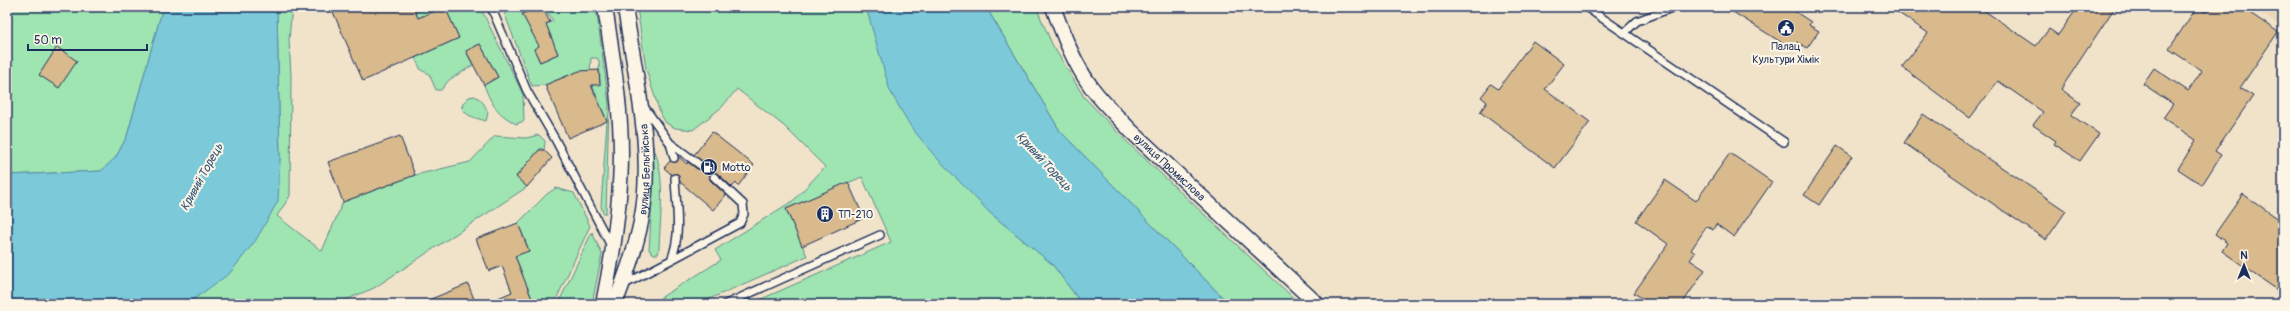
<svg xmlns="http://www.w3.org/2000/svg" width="2290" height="311" viewBox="0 0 2290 311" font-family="Pangolin,sans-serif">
<rect width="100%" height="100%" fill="#f1e3ca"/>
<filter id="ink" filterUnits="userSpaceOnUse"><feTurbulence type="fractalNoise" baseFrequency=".025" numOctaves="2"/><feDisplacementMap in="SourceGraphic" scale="8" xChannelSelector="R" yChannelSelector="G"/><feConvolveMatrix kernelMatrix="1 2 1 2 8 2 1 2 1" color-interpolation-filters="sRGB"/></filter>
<g filter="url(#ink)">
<path fill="#ead7b7" d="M2251,7H2283V28Z"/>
<path fill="#9fe5b1" stroke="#5d8a88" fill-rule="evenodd" d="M7,7H163L127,136L116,157L102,171L7,175Z
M277,7H292L289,39L291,76L290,196L277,216L322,251L343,202L415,175L470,162L495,136L526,138L539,135L545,141L544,151L541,148L516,176L527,187L374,288L336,304H187L280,160Z
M413,7H443L418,18Z
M445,7H480L523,94L524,121L516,124C497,113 492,106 484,85L498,77L480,44L466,51L473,65L449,80L441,90H436L429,74L421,70L415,58L459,38Z
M502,7H536L523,14L532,31L553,21L549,14L546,16L542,7H596L609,104L606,213H603L601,206L607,121L592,85L576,91L569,75L545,85L532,86ZM552,41L558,54L540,62L534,49ZM591,58H597L599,61L600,85L590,71Z
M637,7H866L877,39L989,212L1052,264L1082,304H750L891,242L862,177L786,209L807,256L698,304H678L660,298L721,260L715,250L794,200L825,167L784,126L737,89L722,107L693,130L675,128L666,123L660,113L646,69Z
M986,7H1036L1052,44L1084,97L1126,141L1300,304H1229L1060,131Z
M474,96C482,99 485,105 488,113L486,121C476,118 468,117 462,109L463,103L469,97Z
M652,144C667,175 660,216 659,249L658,254H654L649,250L654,166Z
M556,188L574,193L590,226L555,302L550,304H534L527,286L512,292L508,281L523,275L515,256L529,250L518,223L547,194Z
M592,232L602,254L592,304H558Z"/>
<path fill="#7cc9da" stroke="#558ba8" d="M163,7H277L280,160L278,201L256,240L230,273L187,304H7V175L101,171L116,157L127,136Z
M866,7H986L1060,131L1229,304H1082L1052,264L989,212L934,155L911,127L890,91Z"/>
<path fill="#d8ba8c" stroke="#1b2f5e" d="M345,7H413L418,18L445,7L459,38L363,81L333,12Z
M536,7H542L550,22L546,24L558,54L540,62L534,49L539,46L522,14Z
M1725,7H1788L1811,22L1809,25L1819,31L1807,48L1797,42L1792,49Z
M1890,7H1979L2036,46L2049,29L2058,35L2078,7H2115L2061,89L2080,103L2071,115L2099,134L2080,161L2054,144L2056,141L2033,125L2043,112L1998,81L1970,118L1902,67L1928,33Z
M2197,7L2206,12L2210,7H2241L2278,32L2240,88L2253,96L2215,151L2221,155L2202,185L2178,169L2196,140L2163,118L2173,104L2143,84L2154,68L2188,91L2202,71L2169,49Z
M1533,41L1564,64L1545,89L1590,122L1555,168L1480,112L1487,102L1481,97L1491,84L1498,89Z
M480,44L498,77L484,85L466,51Z
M57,47L77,61L59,88L39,75Z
M599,70L600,85H591L607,121L568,138L545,85L579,71Z
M1923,114L2066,211L2046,240L1904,143Z
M712,132L754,165L738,186L736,183L732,187L717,173L710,174V180L726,195L713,210L680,182L678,174L672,175L664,168L670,161L677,162L679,157L687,164L688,162L697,169H702L704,163L694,155Z
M400,136L415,175L343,202L328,162Z
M1837,146L1852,156L1819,205L1804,195Z
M539,150H544L552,158L527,187L516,177Z
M1730,153L1772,182L1734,237L1716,224L1713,230L1707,226L1691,250L1695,253L1690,260L1705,270L1682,304H1651L1634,293L1668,244L1636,221L1665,180L1696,201Z
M848,182L864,218L802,246L786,209Z
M2243,194L2283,222V294L2222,251L2227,243L2215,234Z
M518,223L529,251L515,256L534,304H484L512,292L502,266L489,271L476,239Z
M468,284L476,304H421V303Z"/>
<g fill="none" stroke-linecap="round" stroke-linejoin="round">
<g stroke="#1b2f5e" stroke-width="10">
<path id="lane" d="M491,7L527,91L555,139L612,248
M1586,7L1784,142
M1624,33L1637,21L1674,7
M645,108L670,143L674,158
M670,143L700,165
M671,260L740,223L744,214L743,204L714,177
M623,285L671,260C682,234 676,205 675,178
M726,304L880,235"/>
</g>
<g stroke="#1b2f5e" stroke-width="17">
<g id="street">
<path id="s1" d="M1053,7C1063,34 1074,64 1092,88C1103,103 1118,117 1131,131L1317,304"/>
<path d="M603,304C613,255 621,203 621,153C621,104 612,55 605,7"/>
<path id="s2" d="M615,304C625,277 635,251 641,222C655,152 635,77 625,7"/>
</g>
</g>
<use href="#lane" stroke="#fcf5e5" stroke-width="7"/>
<use href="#street" stroke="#fcf5e5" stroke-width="14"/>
</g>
</g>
<defs>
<g id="civic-disc" transform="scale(0.9)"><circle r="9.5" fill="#1b2f5e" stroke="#fcf5e5"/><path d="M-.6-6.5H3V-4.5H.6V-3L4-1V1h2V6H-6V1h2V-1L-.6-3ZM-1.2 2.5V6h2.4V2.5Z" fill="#fff"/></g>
<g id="fuel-disc" transform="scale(0.9)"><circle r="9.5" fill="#1b2f5e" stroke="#fcf5e5"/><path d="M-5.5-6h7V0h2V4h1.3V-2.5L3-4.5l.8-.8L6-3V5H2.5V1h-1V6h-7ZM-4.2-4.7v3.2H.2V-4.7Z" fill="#fff"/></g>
<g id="building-disc" transform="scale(0.9)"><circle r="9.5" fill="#1b2f5e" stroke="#fcf5e5"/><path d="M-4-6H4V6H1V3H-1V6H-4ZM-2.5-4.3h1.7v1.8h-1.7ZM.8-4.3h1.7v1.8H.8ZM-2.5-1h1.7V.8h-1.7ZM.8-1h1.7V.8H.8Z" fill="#fff"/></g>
</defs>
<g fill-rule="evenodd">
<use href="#civic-disc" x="1786" y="28"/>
<use href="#fuel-disc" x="709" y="167"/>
<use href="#building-disc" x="825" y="214"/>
</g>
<g text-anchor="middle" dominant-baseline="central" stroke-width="4" stroke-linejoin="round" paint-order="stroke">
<g font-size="11" fill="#1b2f5e" stroke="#fcf5e5" text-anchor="start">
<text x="1786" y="46" text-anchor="middle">Палац<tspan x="1786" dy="13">Культури Хімік</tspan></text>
<text x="722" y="167">Motto</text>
<text x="838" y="214">ТП-210</text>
</g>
<g font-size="11" fill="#1b2f5e" stroke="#fcf5e5">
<text stroke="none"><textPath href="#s1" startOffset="201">вулиця Промислова</textPath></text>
<text stroke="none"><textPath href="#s2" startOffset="139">вулиця Бельгійська</textPath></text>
</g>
<g font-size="12" font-style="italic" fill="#33567d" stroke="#fcf5e5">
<text transform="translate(1044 162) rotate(47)">Кривий Торець</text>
<text transform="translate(202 177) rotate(-61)">Кривий Торець</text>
</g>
</g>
<rect width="2290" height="311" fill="none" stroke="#fcf5e5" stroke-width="24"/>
<rect x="12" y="12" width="2266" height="287" fill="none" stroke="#1b2f5e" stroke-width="1.5" filter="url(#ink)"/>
<g transform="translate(2244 265)" stroke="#fcf5e5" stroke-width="3" paint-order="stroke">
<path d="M0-3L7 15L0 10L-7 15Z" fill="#1b2f5e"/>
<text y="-6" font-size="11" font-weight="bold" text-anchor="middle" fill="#1b2f5e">N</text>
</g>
<path d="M28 44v6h119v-6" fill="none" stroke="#1b2f5e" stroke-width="2"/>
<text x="34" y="44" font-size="12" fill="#1b2f5e" stroke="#fcf5e5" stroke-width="3" paint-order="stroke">50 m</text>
</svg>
